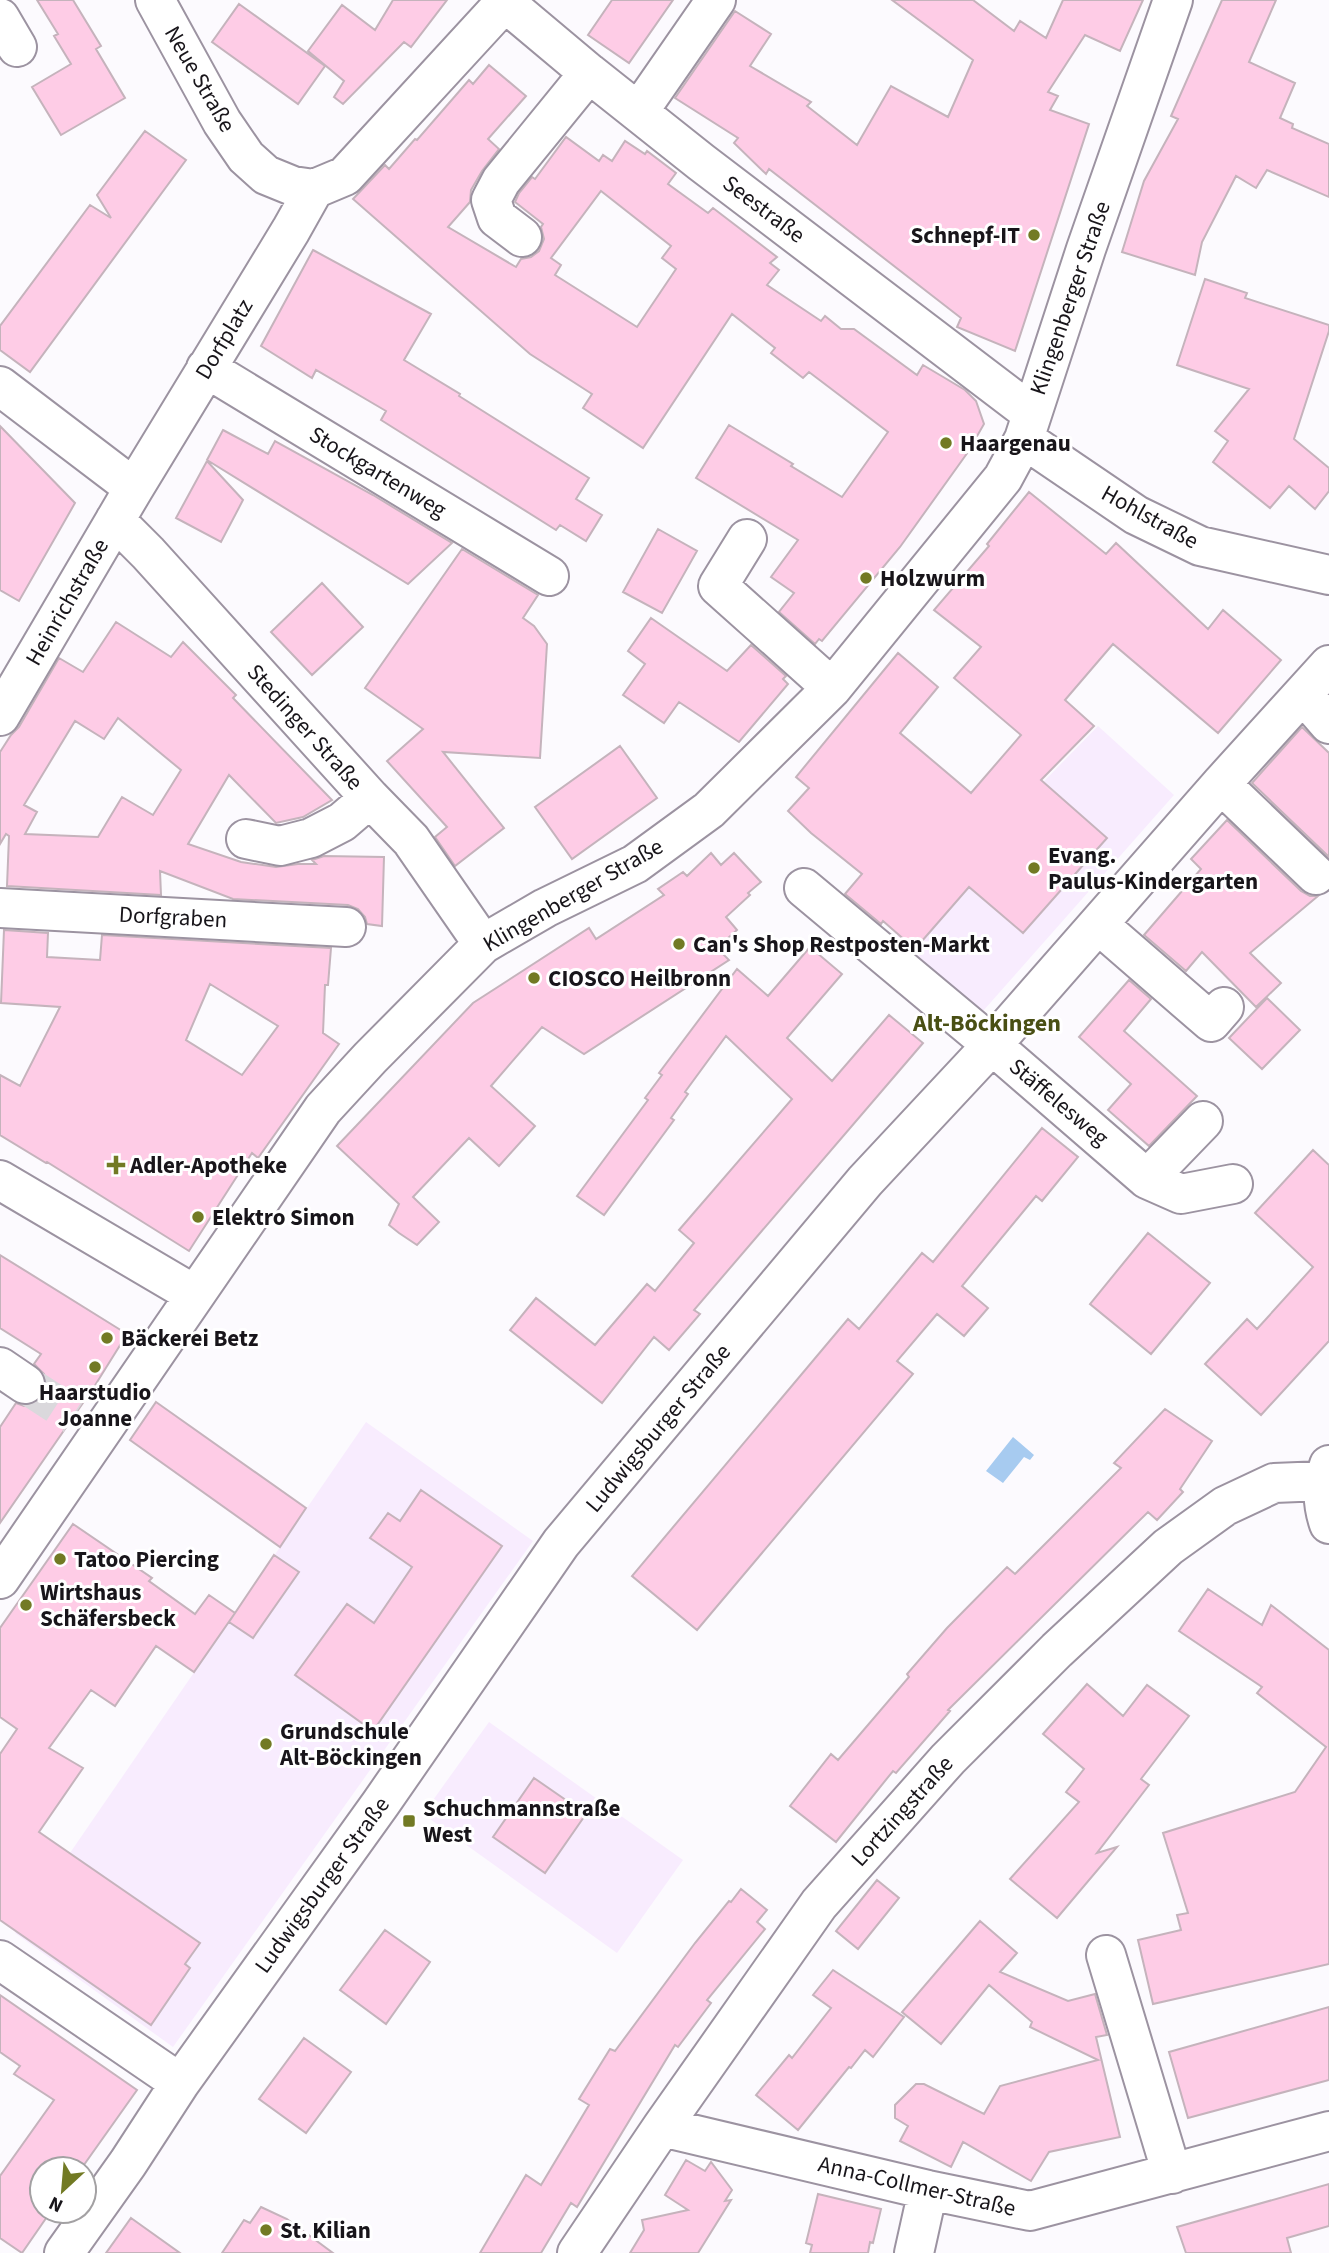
<svg xmlns="http://www.w3.org/2000/svg" width="1329" height="2253" viewBox="0 0 1329 2253" font-family="'Source Sans 3',sans-serif">
<rect width="100%" height="100%" fill="#fcfafe"/>
<path fill="#f8ecfe" d="M1098,726L1174,795L976,1019L887,942Z
M366,1422L533,1541L173,2047L15,1933Z
M489,1722L683,1860L617,1953L423,1814Z"/>
<path fill="#a7cbf0" d="M1013,1437L1034,1455L1030,1460L1024,1457L1003,1483L986,1471Z"/>
<path fill="#fecce6" stroke="#c5b3bc" stroke-width="2" fill-rule="evenodd" d="M37,0H73L101,46L96,49L125,98L61,135L32,87L71,64L54,36L58,34Z
M393,0H447L411,47L404,42L343,104L334,97L344,81L308,51L342,5L375,30Z
M612,0H673L629,63L588,35Z
M892,0H973L1014,31L1020,21L1046,38L1063,0H1143L1120,51L1085,35L1048,92L1058,96L1050,110L1089,124L1015,351L957,327L961,318L769,169L766,174L734,143L738,138L675,98L735,11L771,34L750,66L811,102L807,106L857,145L891,86L948,117L973,60Z
M1222,0H1276L1249,62L1295,83L1280,118L1293,124L1292,128L1329,144V197L1267,170L1256,188L1236,176L1202,242L1195,275L1122,252L1144,181L1178,119L1171,116Z
M239,4L325,66L298,104L212,42Z
M489,65L526,96L488,139L499,149L482,171L471,190L470,202L448,227L516,267L521,259L531,257L539,251L544,239L541,227L543,224L515,202L519,193L532,177L535,179L566,137L599,161L603,155L612,161L625,141L645,154L647,151L676,173L668,184L708,213L713,208L777,257L770,263L779,270L767,285L821,321L825,316L841,329H854L917,375L923,365L965,390L976,401L984,424L968,452L900,547L822,641L819,639L815,644L779,612L794,593L771,577L798,540L696,478L729,425L793,464L791,466L842,497L888,432L809,372L803,378L771,353L775,348L732,314L643,448L583,408L592,394L530,354L353,199L385,165L389,169L415,139L417,140L469,80L473,84ZM601,191L671,246L662,258L676,269L637,327L555,275L561,265L551,258Z
M145,131L186,160L30,372L0,350V326L90,205L111,218L97,195Z
M313,250L431,314L404,360L460,394L459,396L589,478L576,499L602,515L586,541L560,525L556,530L381,420L386,411L316,370L312,378L261,346Z
M1205,279L1247,293L1245,298L1329,325V331L1294,439L1329,468V491L1315,509L1289,486L1270,508L1213,462L1228,441L1215,431L1249,389L1177,365Z
M0,426L75,503L19,601L0,590Z
M223,430L268,454L275,441L373,495L452,543L408,584L207,460Z
M207,461L243,500L221,542L176,518Z
M1029,492L1106,554L1116,543L1208,629L1223,610L1281,660L1218,733L1113,644L1065,700L1094,726L1041,780L1107,838L1023,933L969,887L915,949L883,921L881,924L845,894L862,874L811,833L788,811L809,788L796,777L898,653L938,687L900,733L971,793L1021,735L954,678L981,647L934,610L989,546L987,544Z
M658,529L697,551L662,613L623,592Z
M462,549L538,595L523,618L534,626L547,644L540,758L443,752L504,828L455,866L435,837L447,827L387,761L423,729L365,688Z
M322,583L363,627L312,675L271,632Z
M651,618L727,671L751,645L786,676L783,679L788,684L739,742L679,702L664,723L623,695L645,664L628,651Z
M116,622L171,657L183,642L236,695L233,698L332,800L303,817L276,823L229,775L188,844L241,862L276,867L298,864H316L312,860L324,856L384,857L382,926L367,924L365,917L358,909L348,905L233,899L160,871L161,895L7,886L9,836L6,834L0,844V752L11,735L19,727L59,658L83,672ZM118,718L181,770L153,815L122,797L98,837L25,834L37,812L24,805L75,721L104,739Z
M1302,727L1329,753V857L1252,783Z
M620,746L657,798L572,859L535,807Z
M1227,820L1301,891L1310,896H1318L1250,953L1281,983L1256,1007L1202,952L1186,971L1144,935L1201,869L1191,859Z
M711,853L721,865L734,853L761,882L748,893L750,895L726,917L737,930L717,948L729,960L584,1054L542,1027L491,1086L535,1126L499,1166L469,1138L413,1197L439,1222L417,1245L399,1233L389,1225L399,1204L337,1146L473,1003L589,928L596,939L664,895L658,889L683,872L687,876Z
M4,930L48,933L47,957L100,960L102,935L331,948L328,985H325L323,1033L339,1044L258,1158L252,1153L189,1251L47,1162L46,1163L0,1135V1075L20,1086L60,1007L1,1003ZM210,984L278,1026L242,1075L186,1040Z
M810,947L842,974L787,1038L832,1081L889,1015L923,1043L694,1310L700,1314L669,1350L654,1337L602,1403L510,1330L536,1298L595,1345L647,1284L655,1291L694,1243L679,1230L792,1099L726,1036L685,1092L688,1094L671,1118L674,1120L604,1215L577,1196L648,1100L645,1098L662,1075L659,1073L737,969L768,996Z
M1129,980L1151,999L1124,1031L1197,1096L1149,1146L1108,1110L1131,1084L1079,1037Z
M1267,998L1300,1030L1262,1069L1229,1038Z
M1042,1128L1078,1157L1042,1201L1036,1196L962,1286L988,1308L964,1336L937,1314L897,1361L913,1374L697,1630L632,1576L848,1319L859,1329L922,1253L933,1262Z
M1313,1150L1329,1165V1341L1261,1415L1205,1364L1247,1319L1257,1329L1313,1267L1255,1213Z
M1148,1233L1210,1283L1151,1354L1090,1304Z
M0,1255L127,1334L94,1387L0,1523V1427L16,1403L24,1406L35,1403L43,1396L47,1385L44,1374L34,1364L41,1354L0,1328Z
M156,1402L306,1508L280,1547L130,1440Z
M1165,1409L1212,1441L1180,1489L1183,1492L1157,1520L1148,1512L948,1710L950,1711L896,1773L893,1771L836,1842L790,1806L831,1754L838,1760L909,1677L907,1674L947,1628L1007,1567L1015,1574L1121,1468L1114,1463Z
M421,1490L502,1546L373,1731L295,1675L347,1604L374,1623L412,1567L370,1538L388,1513L400,1521Z
M73,1524L152,1578L149,1581L195,1614L209,1595L235,1613L194,1672L156,1646L115,1706L91,1690L49,1748L83,1768L39,1832L200,1943L185,1964L190,1968L151,2025L0,1920V1754L17,1729L0,1717V1628Z
M274,1555L299,1572L253,1638L229,1622Z
M1208,1589L1262,1625L1271,1605L1329,1650V1964L1153,2004L1138,1940L1181,1930L1177,1915L1188,1913L1163,1833L1295,1792L1326,1747L1257,1693L1262,1687L1179,1631Z
M1087,1684L1123,1716L1147,1685L1189,1716L1141,1779L1149,1785L1097,1853L1117,1847L1057,1918L1010,1879L1079,1802L1066,1792L1084,1769L1043,1734Z
M534,1778L586,1814L545,1873L493,1837Z
M877,1880L899,1898L858,1949L836,1931Z
M741,1889L767,1910L757,1922L765,1929L707,2000L711,2003L678,2047L675,2045L577,2207L571,2203L541,2253H480L526,2175L541,2185L589,2105L579,2099L610,2049L615,2051L695,1943L729,1901L731,1902Z
M980,1921L1017,1953L1000,1972L1068,2001L1095,1994L1107,2035L1096,2037L1120,2137L1049,2152L1031,2181L963,2142L951,2167L900,2141L908,2126L895,2118V2105L916,2084H924L984,2114L1000,2086L1098,2060L1030,2027L1032,2022L989,1985L941,2044L902,2012Z
M385,1930L430,1962L386,2024L340,1990Z
M833,1970L904,2017L873,2057L865,2050L851,2068L849,2067L798,2130L756,2095L789,2055L792,2058L831,2008L813,1995Z
M0,1995L137,2090L81,2169H42V2211H51L22,2253L0,2238V2176L54,2100L14,2074L20,2066L0,2052Z
M1329,2007V2080L1188,2118L1169,2052Z
M304,2038L351,2072L306,2133L259,2099Z
M686,2160L705,2171L711,2162L732,2190L725,2201L731,2200L698,2253H630L644,2230L642,2220L688,2210L665,2195Z
M1329,2184V2226L1287,2238L1291,2253H1186L1177,2227Z
M818,2194L881,2209L873,2243L870,2242L868,2253H810L812,2245L806,2243Z
M261,2207L287,2219L333,2253H222L244,2220L250,2223Z
M131,2218L180,2253H106Z"/>
<g fill="none" stroke-linecap="round" stroke-linejoin="round">
<path stroke="#dad8dc" stroke-width="38" stroke-dasharray="38 19" stroke-linecap="butt" d="M25,1384L74,1416"/>
<g stroke="#9c93a1" stroke-width="42">
<path id="minor" d="M155,0L222,122L246,157L266,175L293,186L314,189L345,176L505,2
M502,0L589,73L701,162L1031,413
M0,18L17,47
M639,111L716,0
M522,237L497,218L491,200L501,181L589,73
M206,368L549,576
M0,386L134,488
M1024,439L1136,515L1200,546L1329,575
M115,520L148,553L370,798L411,840L483,944
M747,539L718,586L832,688
M1303,694L1329,724
M0,716L134,488L291,230L314,189
M1221,784L1316,875
M246,839L280,846L311,838L342,822L370,798
M804,888L992,1045L1147,1179L1181,1194L1233,1184
M0,908L346,927
M1099,925L1211,1022L1224,1007
M1147,1179L1203,1121
M0,1180L195,1295
M0,1367L25,1384
M1329,1465C1322,1484 1322,1504 1329,1524
M0,1579L323,1109L370,1058L483,944L545,908L635,864L709,810L832,688L1003,478L1024,439L1086,249L1173,0
M1106,1955L1172,2174
M0,1960L180,2083
M662,2127L928,2190L1030,2211L1329,2131
M64,2253L128,2163L180,2083L381,1803L561,1543L865,1181L992,1045L1221,784L1329,665
M577,2253L662,2127L819,1904L948,1759L1057,1650L1168,1547L1225,1506L1274,1483L1323,1481
M914,2253L928,2190"/>
</g>
<use href="#minor" stroke="#fff" stroke-width="38"/>
</g>
<g fill="#727a24" stroke="#fff" stroke-width="2.5">
<circle cx="1034" cy="235" r="7"/>
<circle cx="946" cy="443" r="7"/>
<circle cx="866" cy="578" r="7"/>
<circle cx="1034" cy="868" r="7"/>
<circle cx="679" cy="944" r="7"/>
<circle cx="534" cy="978" r="7"/>
<path d="M112.5 1154.5h7v7h7v7h-7v7h-7v-7h-7v-7h7z"/>
<circle cx="198" cy="1217" r="7"/>
<circle cx="107" cy="1338" r="7"/>
<circle cx="95" cy="1367" r="7"/>
<circle cx="60" cy="1559" r="7"/>
<circle cx="26" cy="1605" r="7"/>
<circle cx="266" cy="1744" r="7"/>
<rect x="402" y="1814" width="14" height="14" rx="3.5"/>
<circle cx="266" cy="2230" r="7"/>
</g>
<g text-anchor="middle" dominant-baseline="central" stroke-width="6" stroke-linejoin="round" paint-order="stroke">
<g font-size="23" fill="#18151a" stroke="#fff">
<text transform="translate(200 79) rotate(60)">Neue Straße</text>
<text transform="translate(764 209) rotate(37)">Seestraße</text>
<text transform="translate(1070 298) rotate(-71)">Klingenberger Straße</text>
<text transform="translate(224 339) rotate(-59)">Dorfplatz</text>
<text transform="translate(378 472) rotate(31)">Stockgartenweg</text>
<text transform="translate(1150 517) rotate(29)">Hohlstraße</text>
<text transform="translate(67 602) rotate(-60)">Heinrichstraße</text>
<text transform="translate(305 727) rotate(48)">Stedinger Straße</text>
<text transform="translate(573 895) rotate(-30)">Klingenberger Straße</text>
<text transform="translate(173 917) rotate(3)">Dorfgraben</text>
<text transform="translate(1059 1102) rotate(40)">Stäffelesweg</text>
<text transform="translate(658 1428) rotate(-50)">Ludwigsburger Straße</text>
<text transform="translate(902 1811) rotate(-48)">Lortzingstraße</text>
<text transform="translate(322 1885) rotate(-54)">Ludwigsburger Straße</text>
<text transform="translate(917 2186) rotate(13)">Anna-Collmer-Straße</text>
</g>
<g font-size="23" font-weight="bold" fill="#18151a" stroke="#fff" text-anchor="start">
<text x="1020" y="235" text-anchor="end">Schnepf-IT</text>
<text x="960" y="443">Haargenau</text>
<text x="880" y="578">Holzwurm</text>
<text x="1048" y="855">Evang.<tspan x="1048" dy="26">Paulus-Kindergarten</tspan></text>
<text x="693" y="944">Can's Shop Restposten-Markt</text>
<text x="548" y="978">CIOSCO Heilbronn</text>
<text x="130" y="1165">Adler-Apotheke</text>
<text x="212" y="1217">Elektro Simon</text>
<text x="121" y="1338">Bäckerei Betz</text>
<text x="95" y="1392" text-anchor="middle">Haarstudio<tspan x="95" dy="26">Joanne</tspan></text>
<text x="74" y="1559">Tatoo Piercing</text>
<text x="40" y="1592">Wirtshaus<tspan x="40" dy="26">Schäfersbeck</tspan></text>
<text x="280" y="1731">Grundschule<tspan x="280" dy="26">Alt-Böckingen</tspan></text>
<text x="423" y="1808">Schuchmannstraße<tspan x="423" dy="26">West</tspan></text>
<text x="280" y="2230">St. Kilian</text>
</g>
<g font-size="24" font-weight="bold" fill="#494f14" stroke="#fff">
<text x="987" y="1023">Alt-Böckingen</text>
</g>
</g>
<g transform="translate(63 2190) rotate(206)"><circle r="33" fill="#ffffff" stroke="#a3a1a3" stroke-width="2"/>
<path d="M0-5L12 26L0 18L-12 26Z" fill="#727a24"/>
<text y="-10" font-size="19" font-weight="bold" text-anchor="middle" fill="#18151a">N</text>
</g>
</svg>
